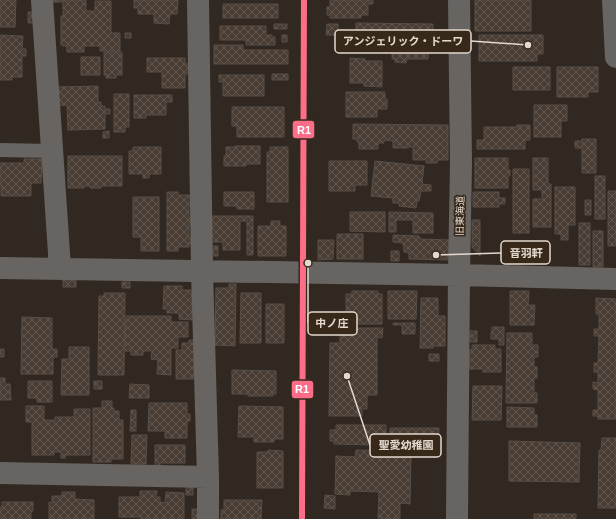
<svg xmlns="http://www.w3.org/2000/svg" width="616" height="519" viewBox="0 0 616 519" font-family="Helvetica,'Noto Sans JP',sans-serif">
<defs>
<pattern id="building-cross-hatch" width="8" height="8" patternUnits="userSpaceOnUse"><rect width="8" height="8" fill="#493d33"/><path d="M0 0l8 8M0 8l8-8" fill="none" stroke="#635850"/></pattern>
</defs>
<rect width="100%" height="100%" fill="#312921"/>
<path fill="url(#building-cross-hatch)" stroke="#564e48" d="M0,0H16L15,27H0Z
M53,0H86V11H95V1H111V33H120V51H100V46H84V52H67V46H63V45H61V16H63V2H53Z
M134,0H178L177,14H170L169,24L154,23V14H138V8H134Z
M330,0H373V4H368V15H361V18H330V15H327V7H330Z
M475,0H531V31H475Z
M223,4H278V18H223Z
M28,12H33V23H28Z
M356,23L433,24V36L356,35Z
M274,24H287V29H274Z
M327,24H338V35H326Z
M220,26H266V35H272V37H275V45H246V40H220Z
M125,33H131V38H125Z
M0,35L23,36L22,49H26V56H22V77H12V80H0Z
M282,35H287V42H282Z
M479,35H543V54H537V61H479Z
M392,40H429L428,59H407L406,63L395,62V59H392Z
M214,45H243V50H288V64H214Z
M104,52H122V75H116V78H106V75H104Z
M81,57H100V75H81Z
M147,58H185V64H189V74H185V88H162V72H147Z
M350,58L365,59V61H382V87L364,86V83H350Z
M513,67H550V90H513Z
M557,67H598V92H588V97H557Z
M272,74H288V80H272Z
M219,75H264V96H223V82H219Z
M98,86V103L101,102V106H105V109H110V114H105V129L68,130L67,105L57,106V87Z
M346,92H385V99H387V109H377V117H346Z
M114,94H129V127H125V132H114Z
M134,95H172V102H166V115H146V118H134Z
M534,105H567V121H561V137H534Z
M232,107H284V137H237V126H232Z
M353,124L448,125V160H438L437,163H426L427,160H413V147H407V148H393V141L384,140V143H378V149H359V142H357V139H353Z
M517,125H530V140H525V149H477V140H484V127H517Z
M109,131V138H103V132Z
M582,139H596V173H582V148H575V141H582Z
M235,146H260V164H246V166H224V156H226V147H235Z
M133,147H161V174H149V178H143V174H129V151H133Z
M270,147H288V202H267V152H270Z
M68,156H122V186H101V188H90V186H84V188H68Z
M475,158H508V170H510V176H508V188H475Z
M533,158H548V184H551V227H533V199H542V190H533Z
M24,159H42L41,183H31V196H1V185H0V163H24Z
M329,161H367V185H355V191H329Z
M375,161L424,166L422,184L431,185V191H421L419,201H417L416,208L399,206V203H393V198L371,196Z
M513,169H529V233H513Z
M595,176H605V219H595Z
M555,187H575V225H568V240H561V234H555Z
M608,191H616V246H608Z
M167,192H178V195H189V197H192V205H189V218H192V224H189V238H192V244H189V247H178V251H167Z
M224,192H254V209H237V206H224Z
M473,192H499V198H505V204H499V207H473Z
M133,197H159V251H141V237H133Z
M585,200H591V215H585Z
M350,212H385V232L350,231Z
M389,212L433,213V233H413V220H396V232H389Z
M211,216H253V255H247V221H240V250H223V242H211Z
M472,220H480V256L472,247Z
M271,221H280V226H286V256H258V226H271Z
M579,223H590V265H579Z
M593,231H603V267H593Z
M337,234H363V259H337Z
M393,235L419,236L420,239L449,240L448,260L409,259V253L404,252L403,243L393,242Z
M318,240H334L333,259L318,260Z
M211,246H218V256H211Z
M391,251H399V261H391Z
M63,280H76V287H63Z
M122,282H130V288H122Z
M229,284H236L235,346L215,345L216,288H229Z
M164,286H182V290H192V320L179,319V313H167V309H163Z
M352,291H378V294H382V324H346V294H352Z
M388,291H417L416,319H388Z
M510,291H529L528,305H535L534,325H510Z
M104,293H125L124,375H98L99,296H104Z
M241,293H261V343H240Z
M421,298H438V316H445V346H433V348H420Z
M596,298L616,299V419H598V416H593V410H598V390L593,389V382L598,383V372H594V363H598L599,336H594V329H599V314H596Z
M266,304H284V343H266Z
M126,316H171V322H188V337H178V348H171V375L157,374L158,360L151,359L152,351H143V355H131V351H125Z
M22,317L52,318V349H57V357H53V374H21Z
M393,323H415V334H402V325H393Z
M492,327H504V345H499V339H491V332H492Z
M340,328H383L382,338L377,337V395H367V409H362V416H329L330,343H340Z
M470,331H477V342H470Z
M507,333H532V345H538V357H534V367H537V378H534V393H537V403H506Z
M189,340H194V379H176V350H182V343H189Z
M472,345H495V349H501V372H483V369H469V350H472Z
M69,347H89V395H61L62,359H69Z
M0,349H4V357H0Z
M429,354H439V361H429Z
M232,370L276,371V394H273V396H248V394H232Z
M0,378H5V384H10L11,400H0Z
M28,381H52V402H37V398H28Z
M94,381H102V389H94Z
M130,384L149,385V398H129Z
M473,386H502L501,420H472Z
M102,401H112V408H114V411H119V420H123V459H111V462H93V408H102Z
M149,403H187V414H190V421H187V438H165V431H148Z
M26,406H44V420H55V417H74V409H90V455H65V458H61V452H54V455H32V422H26Z
M239,406L283,407V439H274V442H254V437H238Z
M507,407L534,408V415H537V427H507Z
M131,410H136V431H130Z
M336,425H386V448H375V445L334,444V441H330V430H336Z
M390,428H439L438,454H402V450H390Z
M132,435H147L146,464H131Z
M602,438H616V508H598L599,450H601Z
M509,441L580,443L579,482L509,481Z
M155,445H185V463H160V469H155Z
M268,450L283,451V488H257V452H268Z
M356,450L391,451V455L411,456L410,504L400,503V519L378,518L379,492L350,491V495L335,494L336,456L355,457Z
M186,486H193V495H186Z
M140,491H157L156,497H160V502L165,503L166,492L184,493V519H141V517H119V497H140Z
M62,492H75V499L94,500V519H49V502L52,503V496H62Z
M325,495L335,496V509L324,508Z
M224,500H262L261,519H221V510H224Z
M2,502H33V511H31V519H0V507H2Z
M192,509H197V519H192Z
M534,514H576V519H534Z"/>
<g fill="none" stroke-linecap="round" stroke-linejoin="round">
<path stroke="#676461" stroke-width="14" d="M0,150L52,151"/>
<path stroke="#676461" stroke-width="22" d="M42,0L60,268
M198,0L202,271L208,477V519
M613,0L616,57
M0,268L459,275L616,279
M0,473L208,477
M457,519L459,275L461,163L459,0"/>
<g stroke="#38281a" stroke-width="9">
<path id="rail-1" d="M302,519L304,0"/>
</g>
<use href="#rail-1" stroke="#fb6d88" stroke-width="6"/>
</g>
<g text-anchor="middle" dominant-baseline="central" stroke-width="3.5" stroke-linejoin="round" paint-order="stroke">
<g font-size="10" fill="#e4d9d0" stroke="#38281a">
<text transform="translate(460 216) rotate(-89)">旧東海道</text>
</g>
</g>
<path fill="none" stroke="#e4d9d0" stroke-width="1.5" d="M528 45L471 41M436 255L501 253M308 263L308 323M347 376L370 445"/>
<g fill="#e4d9d0" stroke="#38281a" stroke-width="1.5">
<circle cx="528" cy="45" r="4"/>
<circle cx="436" cy="255" r="4"/>
<circle cx="308" cy="263" r="4"/>
<circle cx="347" cy="376" r="4"/>
</g>
<g fill="#38281a" stroke="#e4d9d0" stroke-width="1.5">
<rect x="335" y="30" width="136" height="23" rx="4"/>
<rect x="501" y="241" width="49" height="23" rx="4"/>
<rect x="308" y="312" width="49" height="23" rx="4"/>
<rect x="370" y="434" width="71" height="23" rx="4"/>
</g>
<g font-size="11" text-anchor="middle" font-weight="bold" fill="#e4d9d0">
<text x="403" y="45">アンジェリック・ドーワ</text>
<text x="526" y="257">音羽軒</text>
<text x="332" y="327">中ノ庄</text>
<text x="406" y="449">聖愛幼稚園</text>
</g>
<g stroke="#38281a" stroke-width="1.5">
<rect x="292" y="120" width="23" height="19" rx="4" fill="#fb6d88"/>
<rect x="291" y="380" width="23" height="19" rx="4" fill="#fb6d88"/>
</g>
<g font-size="11" text-anchor="middle" font-weight="bold" fill="#fff">
<text x="304" y="134">R1</text>
<text x="302" y="393">R1</text>
</g>
</svg>
